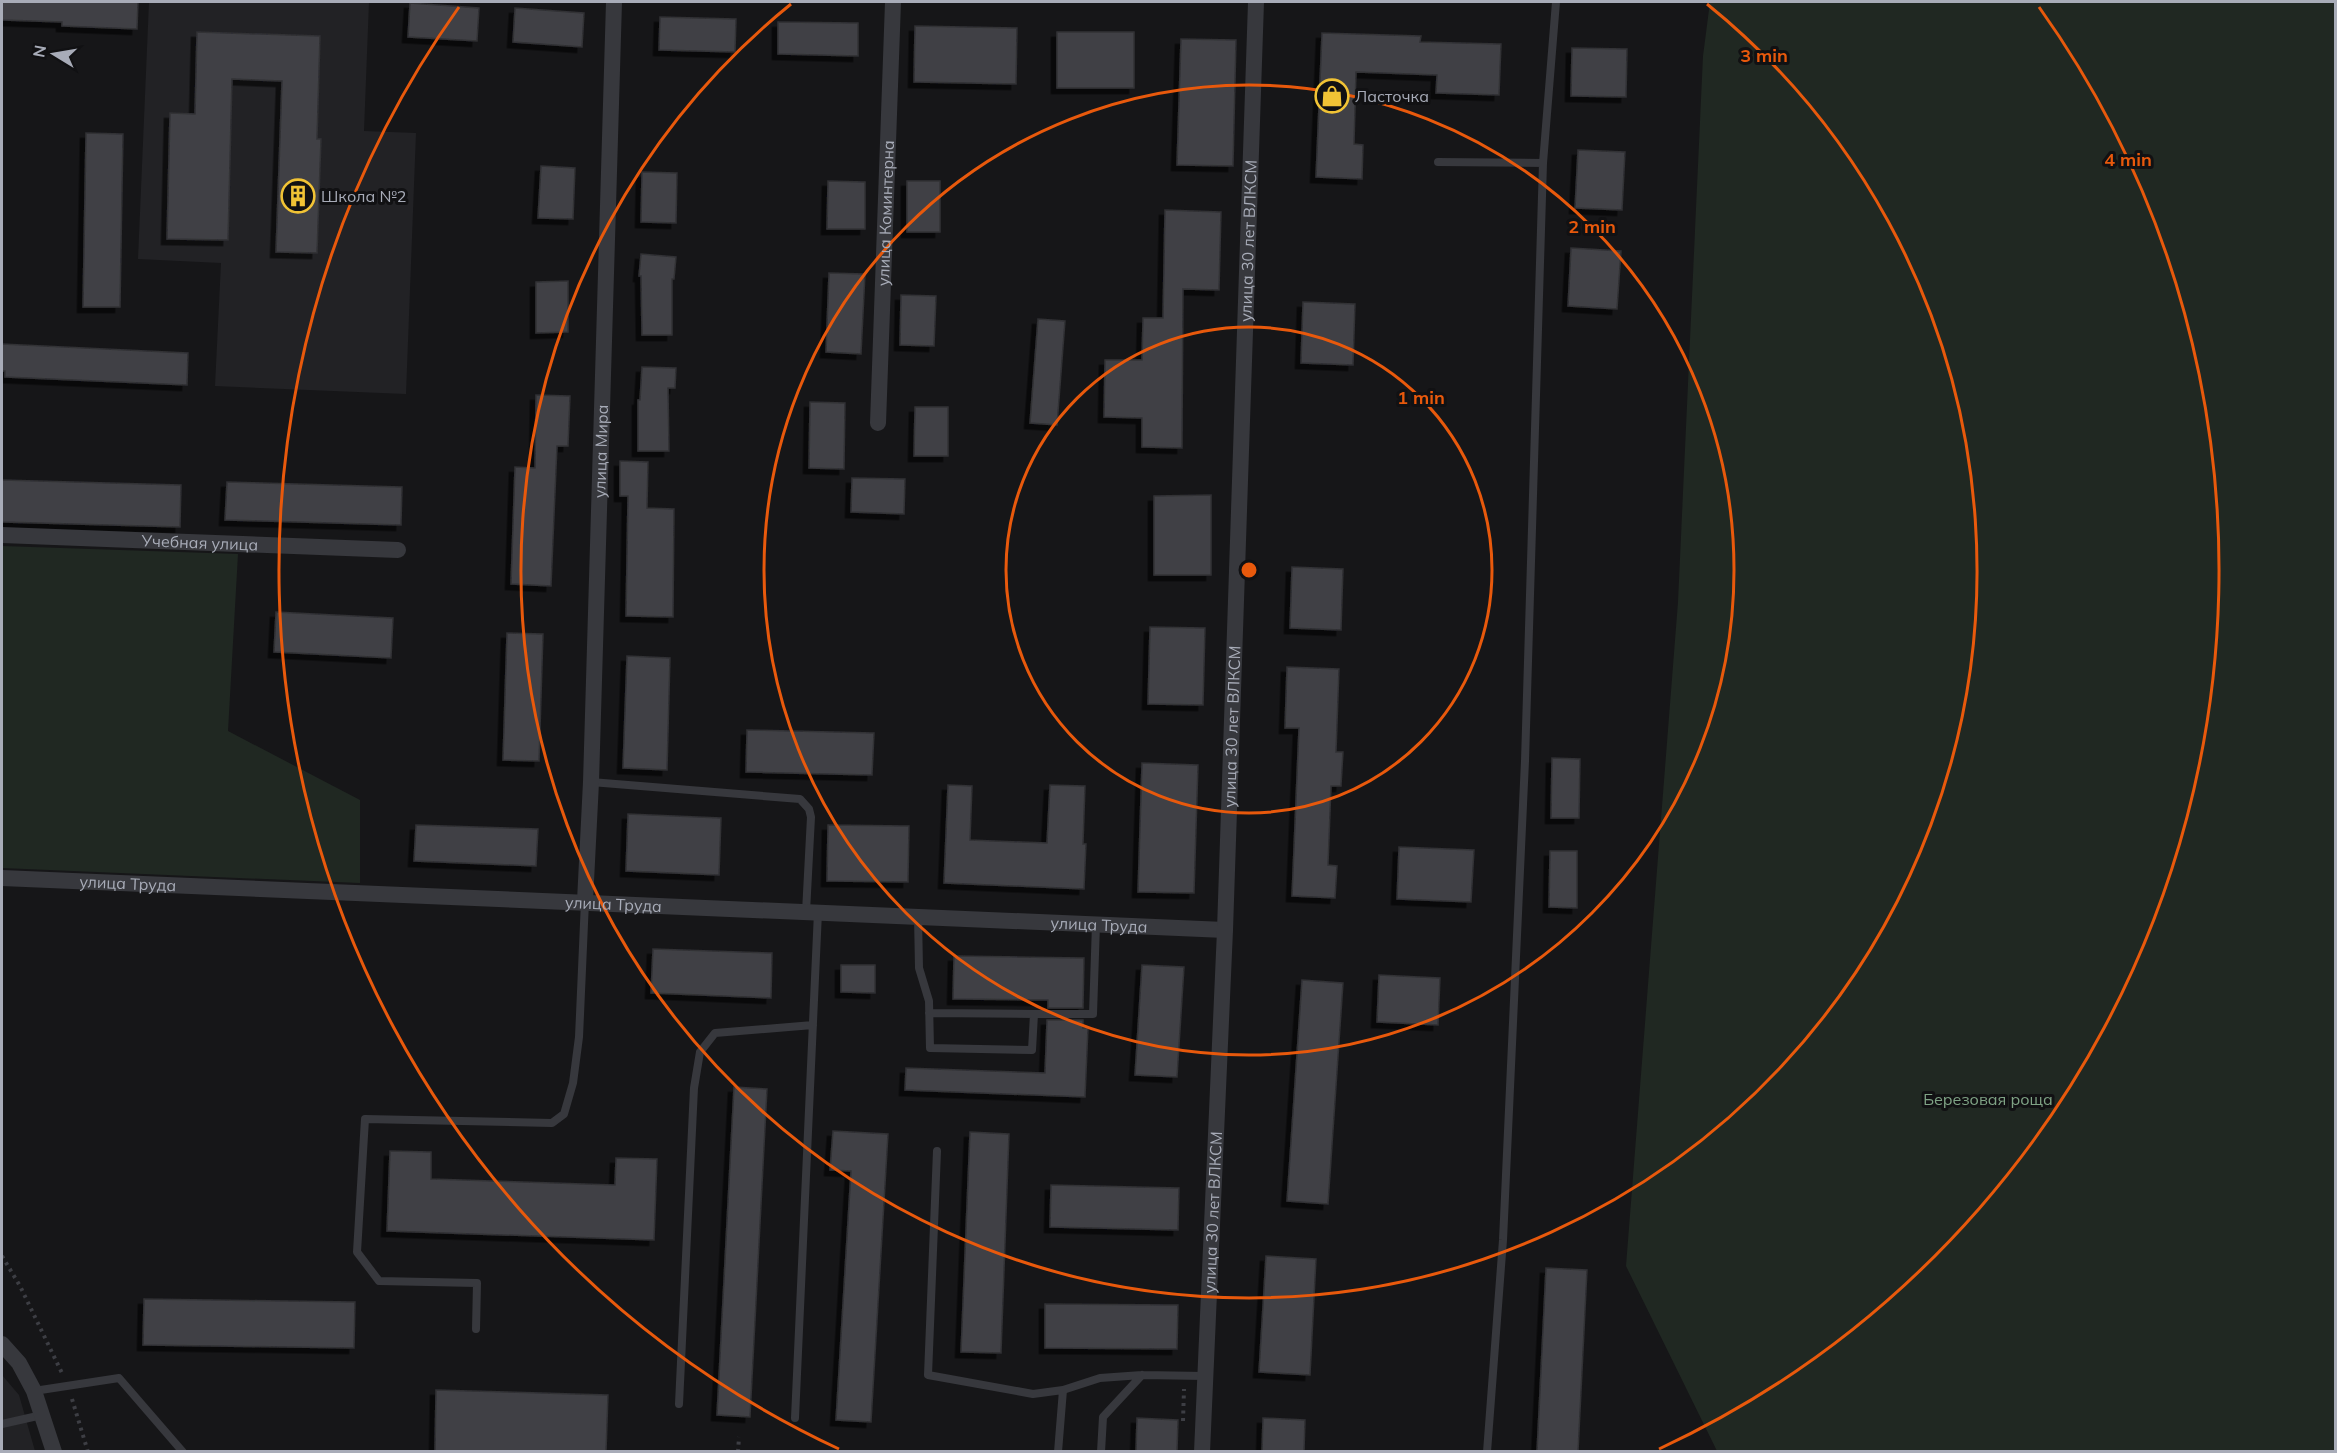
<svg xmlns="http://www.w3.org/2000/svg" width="2337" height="1453" viewBox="0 0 2337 1453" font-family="Mulish,sans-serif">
<defs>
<filter id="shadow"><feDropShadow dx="-5.5" dy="5.5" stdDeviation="0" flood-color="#0009"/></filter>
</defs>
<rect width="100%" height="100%" fill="#161618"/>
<path fill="#222225" d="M149,2H369L364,131L416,133L406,394L215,386L221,263L138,259Z
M2,1375L19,1395L35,1451H2Z"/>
<path fill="#202822" d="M1710,2H2335V1451H1717L1626,1266L1678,602L1703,56Z
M2,546L238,554L228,731L360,800V883L2,868Z"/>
<path fill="#404145" stroke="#303034" stroke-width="1.5" filter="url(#shadow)" d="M2,2H138L137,29L62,26V22L2,20Z
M410,3L479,8L477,41L408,37Z
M515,8L584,13L582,47L513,42Z
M660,17L736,19L735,52L659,50Z
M778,22L858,23V56L778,54Z
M915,26L1017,28L1016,84L914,82Z
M197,32L320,36L317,139H321L317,253L276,252L282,81L232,79L228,240L167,239L170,113L195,114Z
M1057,32H1134V88H1057Z
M1322,33L1421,36L1420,42L1501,44L1499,95L1436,93L1437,75L1356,72L1354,144L1363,145L1362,179L1316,177Z
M1181,39L1236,40L1233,166L1177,165Z
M1572,48L1627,49L1626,97L1571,96Z
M86,133L123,134L120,307H83Z
M1578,150L1625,152L1622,210L1575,208Z
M541,166L575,168L573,219L538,218Z
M642,172L677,173L676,223L641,222Z
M828,181L865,182V229H827Z
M907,181H940V232H907Z
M1165,210L1221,212L1219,290L1183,289L1182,448L1142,447V418L1104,417L1105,360H1142L1143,318H1163Z
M1571,248L1621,251L1617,309L1568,306Z
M641,254L676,257L674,279H672V335H642L641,276H639Z
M829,273L865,274L861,354L826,352Z
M568,281V332L536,333V282Z
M901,295L936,296L934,346L900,345Z
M1303,302L1355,304L1353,365L1301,363Z
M1038,319L1065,321L1057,425L1030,423Z
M2,344L188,353L187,385L5,377V371H2Z
M642,367L676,368L675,388H668L669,451H638V400H640Z
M536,395L570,396L568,446H557L551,586L511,584L515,467L535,468Z
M810,402L845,403L844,469L809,468Z
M915,407H948V456H914Z
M620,461L648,462L647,508L674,509L673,617L626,616L628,496H620Z
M852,478L905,479L904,514L851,512Z
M2,480L181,485L180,527L2,522Z
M227,482L402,487L401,525L225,520Z
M1211,495V575H1154V496Z
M1292,567L1343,569L1341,630L1290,628Z
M276,612L393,618L391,658L274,652Z
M1150,627L1205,628L1203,705L1148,704Z
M507,633L543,634L539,761L503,760Z
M627,656L670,658L667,770L623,768Z
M1287,667L1339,669L1336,752H1343L1341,786H1331L1328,865L1337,866L1335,898L1292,896L1299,728H1285Z
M747,730L874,733L872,775L746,772Z
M1552,758L1580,759L1579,818H1551Z
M1142,763L1198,765L1194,893L1138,892Z
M948,785L972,786L970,840L1047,843L1050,785L1085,786L1083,844H1086L1084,889L944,883Z
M628,814L721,818L719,875L626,871Z
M416,825L538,829L536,866L414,861Z
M828,825L909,826L908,882L827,881Z
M1399,847L1474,850L1471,902L1397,899Z
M1550,851H1577V908L1549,907Z
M653,949L772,953L771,998L651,993Z
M954,956L1084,958L1083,1008H1048V1000L953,999Z
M841,965H875V993L841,992Z
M1142,965L1184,967L1177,1077L1135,1075Z
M1379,975L1440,978L1438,1025L1377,1022Z
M1302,980L1343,983L1328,1204L1287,1201Z
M1047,1020H1083V1028H1088L1085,1097L905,1090L906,1068L1045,1073Z
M734,1087L767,1089L750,1417L717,1415Z
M833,1131L888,1134L871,1422L836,1420L851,1171L830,1170Z
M970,1132L1009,1134L1001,1353L961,1352Z
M390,1151L431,1152V1179L615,1185L616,1158L657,1159L654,1240L387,1231Z
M1051,1185L1179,1188L1178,1230L1050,1227Z
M1266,1256L1316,1259L1310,1375L1259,1372Z
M1546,1268L1587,1270L1578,1452H1537Z
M144,1299L355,1302L354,1348L143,1345Z
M1045,1304L1178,1305L1177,1349L1045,1348Z
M436,1390L608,1395L606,1452H435Z
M1137,1418L1178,1420L1177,1452H1136Z
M1263,1418L1305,1420L1304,1452H1262Z"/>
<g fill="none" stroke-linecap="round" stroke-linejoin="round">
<path stroke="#3d3e44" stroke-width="4" stroke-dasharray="3 4.5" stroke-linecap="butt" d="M2,1256L20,1286L62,1373
M72,1399L88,1452
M1183,1421L1184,1389
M738,1452L739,1437"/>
<path stroke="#37383d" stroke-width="8" d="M1438,162L1543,163
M591,782L800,799L809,809L811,817L806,912
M918,916L919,968L929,1001L930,1048L1032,1050L1034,1014H1093L1096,924
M929,1013L1034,1014
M937,1151L928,1375L1033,1394L1063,1390L1100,1378L1142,1375L1205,1376
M476,1329L477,1283L379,1281L357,1252L365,1119L552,1123L564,1114L573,1083L579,1037L585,901
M34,1391L119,1378L183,1452
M679,1404L694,1088L700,1052L715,1033L813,1025
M795,1418L818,912
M2,1424L42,1415
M1058,1452L1063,1390
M1101,1452L1103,1417L1142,1375
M1487,1452L1503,1240L1525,761L1543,163L1556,2"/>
<g stroke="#37383d" stroke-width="16">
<path id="s1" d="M878,423L893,2"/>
<path id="s2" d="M2,535L398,550"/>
<path id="s3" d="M2,878L1225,930"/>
<path id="s4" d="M585,901L591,782L614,2"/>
<path d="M2,1344L19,1363L34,1391L54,1452"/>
<path id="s5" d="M1202,1452L1225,930L1256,2"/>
</g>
</g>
<g fill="none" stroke="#e8590c" stroke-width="3">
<circle cx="1249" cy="570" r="243"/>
<circle cx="1249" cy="570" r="485"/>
<path d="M1707 4A728 728 0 1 1 791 4"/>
<path d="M839 1449A970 970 0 0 1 459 7M2039 7A970 970 0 0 1 1659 1449"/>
</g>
<defs>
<g id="shop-ring" transform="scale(1.725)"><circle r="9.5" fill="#111113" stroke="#f1c335" stroke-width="1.5"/><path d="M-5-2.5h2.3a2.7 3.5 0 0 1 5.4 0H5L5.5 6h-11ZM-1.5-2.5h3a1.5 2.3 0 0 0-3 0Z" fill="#f1c335"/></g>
<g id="building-ring" transform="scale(1.725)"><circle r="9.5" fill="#111113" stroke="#f1c335" stroke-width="1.5"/><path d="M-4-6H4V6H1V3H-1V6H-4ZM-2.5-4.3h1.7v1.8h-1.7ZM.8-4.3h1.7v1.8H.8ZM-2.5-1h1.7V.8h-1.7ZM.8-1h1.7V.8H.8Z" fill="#f1c335"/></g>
</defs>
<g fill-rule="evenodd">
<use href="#shop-ring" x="1332" y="96"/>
<use href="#building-ring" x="298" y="196"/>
</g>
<g text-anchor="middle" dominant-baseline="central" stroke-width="6" stroke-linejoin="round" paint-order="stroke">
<g font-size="16" fill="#a8acb8" stroke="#111113" text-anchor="start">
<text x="1355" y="96">Ласточка</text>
<text x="321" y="196">Школа №2</text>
</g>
<g font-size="16" fill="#a8acb8" stroke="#111113">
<text stroke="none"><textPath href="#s1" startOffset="210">улица Коминтерна</textPath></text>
<text stroke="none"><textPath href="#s5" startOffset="1212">улица 30 лет ВЛКСМ</textPath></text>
<text stroke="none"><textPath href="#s4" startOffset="450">улица Мира</textPath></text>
<text stroke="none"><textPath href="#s2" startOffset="198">Учебная улица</textPath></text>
<text stroke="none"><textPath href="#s5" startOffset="726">улица 30 лет ВЛКСМ</textPath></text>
<text stroke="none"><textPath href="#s3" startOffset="126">улица Труда</textPath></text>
<text stroke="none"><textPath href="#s3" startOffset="612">улица Труда</textPath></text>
<text stroke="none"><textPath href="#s3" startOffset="1098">улица Труда</textPath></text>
<text stroke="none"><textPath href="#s5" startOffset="240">улица 30 лет ВЛКСМ</textPath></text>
</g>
<g font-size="16" fill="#7fa385" stroke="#111113">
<text x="1988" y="1099">Березовая роща</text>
</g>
</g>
<circle cx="1249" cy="570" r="9" fill="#e8590c" stroke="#111113" stroke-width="3"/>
<g font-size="18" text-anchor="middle" font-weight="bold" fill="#e8590c" stroke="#111113" stroke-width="6" stroke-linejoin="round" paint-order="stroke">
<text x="1764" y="62">3 min</text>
<text x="2128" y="166">4 min</text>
<text x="1592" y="233">2 min</text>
<text x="1421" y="404">1 min</text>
</g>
<rect width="2337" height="1453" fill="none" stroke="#a8acb8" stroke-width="6"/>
<g transform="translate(54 54) rotate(281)" stroke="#111113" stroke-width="4.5" paint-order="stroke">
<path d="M0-4.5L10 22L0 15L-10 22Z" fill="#a8acb8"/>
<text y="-9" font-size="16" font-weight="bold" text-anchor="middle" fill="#a8acb8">N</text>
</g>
</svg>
